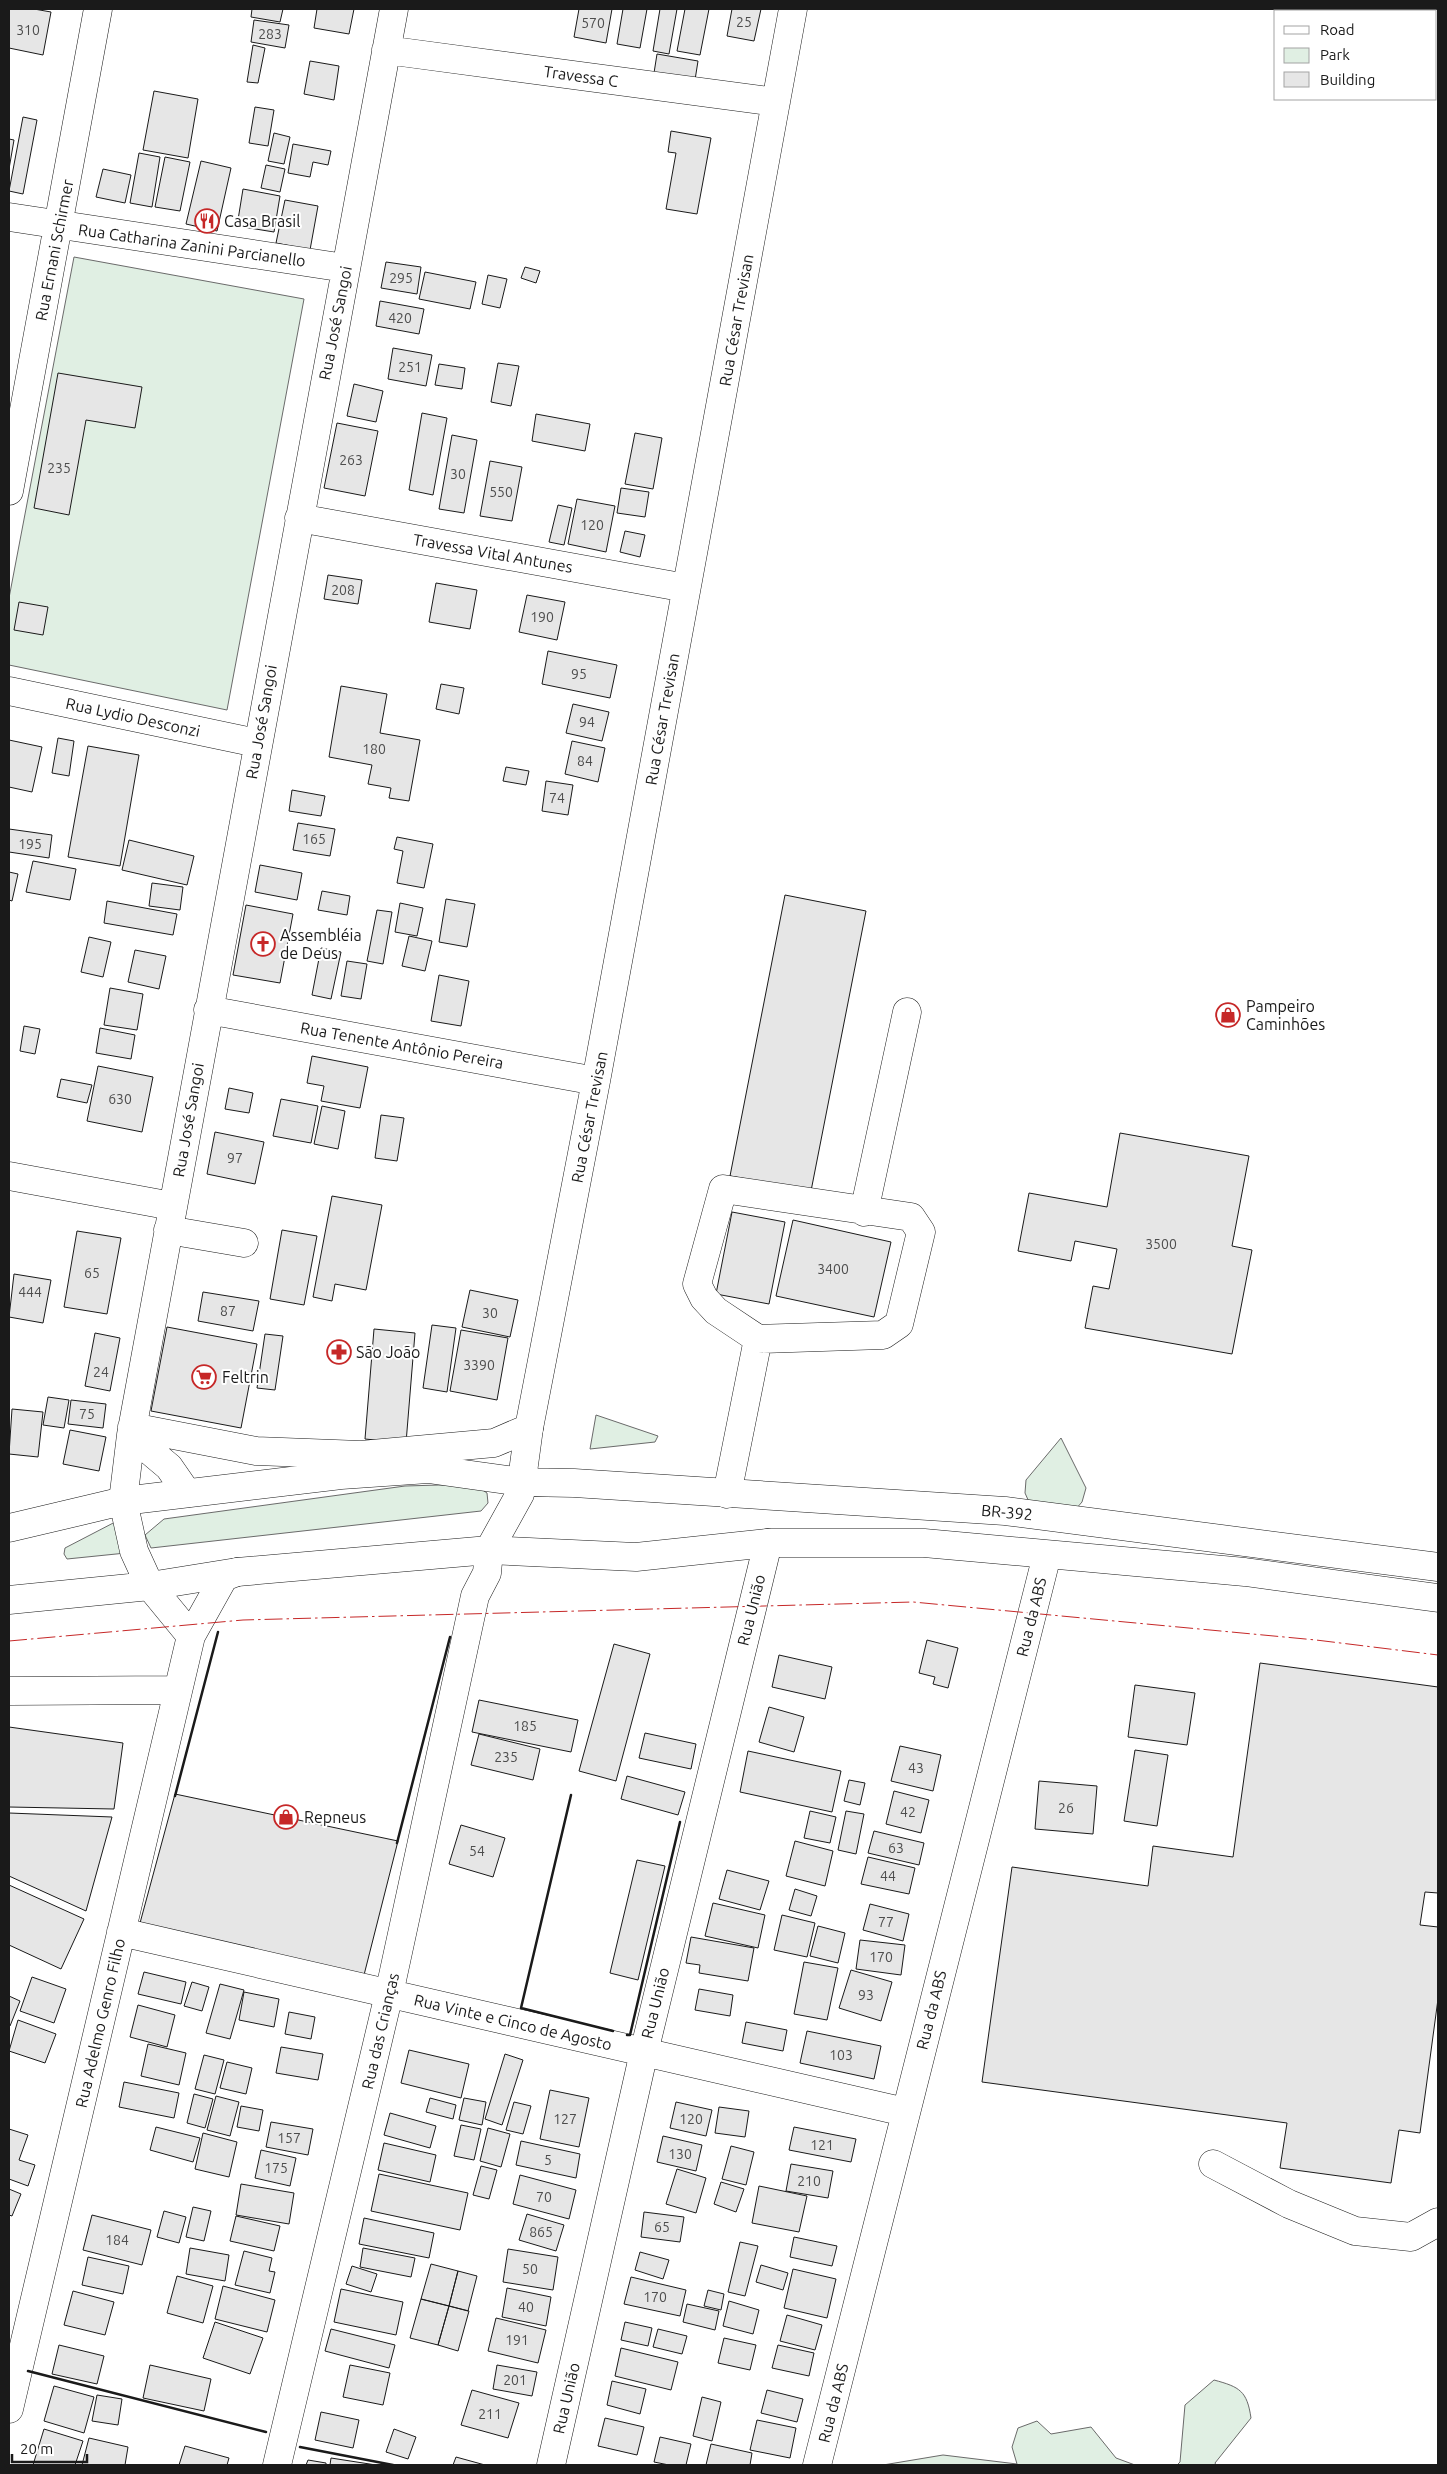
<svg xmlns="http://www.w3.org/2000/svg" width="1447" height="2474" viewBox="0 0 1447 2474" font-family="Ubuntu,sans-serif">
<rect width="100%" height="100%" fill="#fff"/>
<path fill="#e0efe3" stroke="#6a6a6a" d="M74,257L304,299L227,710L9,665V598Z
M596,1415L658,1436L655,1442L590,1449Z
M1061,1438L1086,1488L1082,1502L1075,1510L1029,1502L1025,1493L1026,1480Z
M474,1484L487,1493L488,1503L481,1511L151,1548L145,1535L164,1519L405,1486Z
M119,1520L126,1553L67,1559L64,1554L65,1548Z
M1214,2380C1240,2387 1247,2391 1251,2418L1215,2463L1216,2465H1177L1180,2462L1185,2405Z
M1037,2421L1051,2434L1091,2427L1116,2458L1135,2465H883L943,2455L1017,2464L1012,2447L1018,2428Z"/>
<path fill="#e6e6e6" stroke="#1a1a1a" d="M9,9H34L51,12L43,55L9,48Z
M252,9H283L280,22L251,17Z
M317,9H354L349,34L314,28Z
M579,9H612L606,43L574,37Z
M623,9H647L640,48L617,44Z
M660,9H677L669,54L653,51Z
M685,9H709L700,55L677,51Z
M732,9H761L754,41L727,36Z
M254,20L289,25L285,48L251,42Z
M253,45L265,48L258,83L247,82Z
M657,54L698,61L695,80L654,73Z
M310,61L339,66L334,100L304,94Z
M154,91L198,99L188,158L143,150Z
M255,107L274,110L268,146L249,143Z
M23,117L37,120L23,194L9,191Z
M671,131L711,138L697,214L666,209L676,153L668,152Z
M274,133L290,137L284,164L268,161Z
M9,139L14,140L9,169Z
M293,144L331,151L328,165L313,162L310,177L288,173Z
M139,153L160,157L152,207L130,203Z
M165,157L190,162L180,211L155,207Z
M201,161L231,168L217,231L186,224Z
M266,165L285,169L280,192L261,188Z
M103,169L131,175L125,203L96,197Z
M243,189L280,196L274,232L237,226Z
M285,200L318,206L310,250L276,243Z
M386,262L421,267L417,294L381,288Z
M525,267L540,271L536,283L521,278Z
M425,272L476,282L470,309L419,299Z
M488,275L507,279L500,308L482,304Z
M380,301L424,309L419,334L376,326Z
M393,348L432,355L426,386L388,379Z
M498,363L519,366L511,406L491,402Z
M439,364L465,368L462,389L435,385Z
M58,373L142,387L135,428L86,420L69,515L34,508Z
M354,384L383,391L376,422L347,416Z
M422,413L447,418L433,495L409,490Z
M536,414L590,424L585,451L532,441Z
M337,423L378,431L365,496L324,488Z
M635,433L662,438L653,489L625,484Z
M452,435L477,440L464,513L439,509Z
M490,461L522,467L512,521L480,516Z
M621,488L649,492L645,517L617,513Z
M577,499L615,506L606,552L568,544Z
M558,505L572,508L564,545L549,542Z
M625,531L645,535L640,557L620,552Z
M328,575L362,580L358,604L324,599Z
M436,583L477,590L470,629L429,622Z
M527,595L565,602L557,640L519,632Z
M19,602L48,607L43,635L14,630Z
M548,651L617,665L610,698L542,684Z
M441,684L464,688L459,714L436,709Z
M341,686L387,694L380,733L420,740L409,801L389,798L391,788L368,784L372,765L329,757Z
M573,704L609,712L602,741L566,733Z
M58,738L74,741L69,776L52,773Z
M9,740L42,747L32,792L9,787Z
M572,741L605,748L598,782L565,774Z
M88,746L139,755L120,866L68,857Z
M506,767L529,771L526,785L503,781Z
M546,781L573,785L568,815L542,811Z
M292,790L325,796L321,816L289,811Z
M298,823L335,829L330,856L293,850Z
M9,829L52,835L49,858L9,852Z
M397,837L433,844L424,888L397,883L403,851L394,849Z
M129,840L194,856L187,885L122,870Z
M33,861L76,869L70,900L26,892Z
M260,865L302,873L297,900L255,892Z
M9,872L18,874L12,901L9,900Z
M152,883L183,887L180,910L149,906Z
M322,891L350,896L347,915L318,910Z
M785,895L866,911L811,1191L730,1176Z
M446,899L475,904L467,947L439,942Z
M107,901L177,914L173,935L104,923Z
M400,903L423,908L417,936L395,932Z
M246,905L293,914L280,983L233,975Z
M377,910L392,912L383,964L367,961Z
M409,936L432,941L425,971L402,966Z
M89,937L111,942L103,977L81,972Z
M321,948L341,952L331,999L312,995Z
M135,950L166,956L159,989L128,982Z
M347,961L367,964L361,999L341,996Z
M439,975L469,981L461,1026L431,1021Z
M110,988L143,994L137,1030L104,1025Z
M24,1026L40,1029L35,1054L20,1051Z
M100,1028L135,1035L131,1059L96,1053Z
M312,1056L368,1067L360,1108L321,1101L324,1086L307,1083Z
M98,1066L153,1077L142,1132L87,1121Z
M61,1079L92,1085L87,1103L57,1097Z
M229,1088L253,1093L249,1113L225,1109Z
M281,1099L318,1106L311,1143L273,1136Z
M322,1106L345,1111L338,1149L314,1144Z
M381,1115L404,1118L397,1161L375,1158Z
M215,1132L264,1142L255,1184L207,1174Z
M1120,1133L1249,1156L1232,1246L1252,1250L1232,1354L1085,1328L1093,1286L1109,1289L1117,1249L1075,1241L1071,1261L1018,1251L1029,1193L1107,1207Z
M332,1196L382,1205L366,1290L335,1284L332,1301L313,1297Z
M732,1212L785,1222L769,1304L716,1294Z
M793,1220L891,1242L874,1317L776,1296Z
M282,1230L317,1236L304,1305L270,1299Z
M77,1231L121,1238L107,1314L64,1307Z
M14,1274L51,1280L43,1323L9,1317Z
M470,1290L518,1300L510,1337L462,1327Z
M203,1292L259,1301L253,1331L198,1321Z
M432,1325L456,1328L447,1392L423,1388Z
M167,1327L257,1344L241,1428L151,1411Z
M374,1329L415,1333L406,1443L365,1439Z
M461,1330L508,1338L497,1400L450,1391Z
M95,1333L120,1338L110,1391L85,1386Z
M265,1334L283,1336L275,1390L257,1388Z
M48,1397L69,1400L64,1428L43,1425Z
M71,1400L106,1404L103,1428L68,1424Z
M12,1409L43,1412L38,1457L9,1454Z
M70,1430L106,1437L99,1471L63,1464Z
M927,1640L958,1648L948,1688L933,1684L935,1677L919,1673Z
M614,1644L650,1654L616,1781L579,1771Z
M779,1655L832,1667L825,1699L772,1687Z
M1260,1663L1438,1687V1893L1425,1892L1420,1925L1438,1927V1999L1420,2133L1399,2130L1391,2183L1280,2168L1287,2123L982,2082L1012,1867L1148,1886L1153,1846L1233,1857Z
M1135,1685L1195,1693L1187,1745L1128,1737Z
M479,1700L578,1720L571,1752L472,1732Z
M769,1707L804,1717L794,1752L759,1742Z
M9,1727L123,1743L114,1809L9,1807Z
M645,1733L696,1744L691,1769L639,1758Z
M479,1734L540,1749L533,1780L471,1765Z
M900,1746L941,1755L933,1791L891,1781Z
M1135,1750L1168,1755L1157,1826L1124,1821Z
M748,1751L841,1771L832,1812L740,1792Z
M627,1776L685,1792L678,1815L621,1799Z
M849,1780L865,1783L860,1805L844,1801Z
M1039,1781L1097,1786L1093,1834L1035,1829Z
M894,1791L929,1800L921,1833L886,1824Z
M175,1794L398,1841L364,1975L140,1923Z
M810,1811L836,1817L830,1843L804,1838Z
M846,1811L864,1814L856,1854L838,1850Z
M9,1813L112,1817L86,1911L9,1876Z
M461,1825L505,1838L493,1877L449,1864Z
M874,1831L924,1843L919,1865L868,1853Z
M795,1841L833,1851L825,1886L786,1876Z
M868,1857L915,1868L909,1894L861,1884Z
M637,1860L665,1866L638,1980L610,1973Z
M727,1870L769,1881L760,1910L719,1899Z
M9,1885L84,1919L61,1969L9,1945Z
M795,1889L817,1896L811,1916L789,1910Z
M713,1903L765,1915L758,1948L705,1936Z
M870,1904L909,1914L903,1941L863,1930Z
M782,1915L815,1923L807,1957L774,1950Z
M818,1926L845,1933L838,1963L810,1956Z
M691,1937L754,1948L748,1981L699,1973L700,1965L686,1963Z
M860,1940L905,1945L901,1975L856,1969Z
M804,1962L838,1968L827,2020L794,2014Z
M851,1970L892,1982L881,2021L839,2008Z
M144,1972L186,1982L181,2004L138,1994Z
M32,1977L66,1989L54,2023L20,2011Z
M192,1982L209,1987L202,2011L184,2006Z
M220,1984L244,1990L230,2039L206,2033Z
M699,1989L733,1995L730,2016L695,2010Z
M244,1992L279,1999L274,2027L239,2020Z
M9,1996L20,2001L10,2026L9,2025Z
M138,2005L175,2015L167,2047L130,2037Z
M289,2012L315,2017L311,2039L285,2034Z
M18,2020L56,2034L45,2063L9,2051Z
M746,2022L787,2030L783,2051L742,2043Z
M807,2031L881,2046L874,2079L800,2063Z
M148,2044L186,2053L179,2085L141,2076Z
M281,2047L323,2054L318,2080L276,2073Z
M409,2050L469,2064L461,2098L401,2083Z
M505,2054L523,2060L502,2125L485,2119Z
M204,2055L224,2060L215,2094L195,2089Z
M227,2062L252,2068L246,2094L220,2088Z
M124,2082L179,2093L174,2118L119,2107Z
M550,2090L589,2098L579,2147L540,2139Z
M194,2094L213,2099L205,2128L187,2123Z
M216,2096L239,2102L230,2136L207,2130Z
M430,2098L456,2105L453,2119L426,2112Z
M464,2098L486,2102L482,2125L459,2120Z
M514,2102L531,2106L523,2134L506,2130Z
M676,2102L712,2110L706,2136L670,2128Z
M241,2106L263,2110L259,2131L237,2127Z
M719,2107L749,2111L745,2137L715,2133Z
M390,2113L436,2126L430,2148L384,2135Z
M271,2122L313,2129L308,2155L266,2147Z
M461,2125L481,2129L474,2160L454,2156Z
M156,2127L200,2138L193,2162L150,2150Z
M794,2127L856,2139L851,2162L789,2150Z
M488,2128L510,2134L501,2167L480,2161Z
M9,2129L28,2135L19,2160L35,2165L28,2186L9,2179Z
M203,2133L237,2142L229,2177L195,2169Z
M663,2136L702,2145L696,2171L657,2162Z
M521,2141L580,2154L576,2178L516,2165Z
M384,2143L436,2155L430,2182L378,2170Z
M731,2146L754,2152L746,2185L722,2179Z
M261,2150L296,2158L290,2186L255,2178Z
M791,2164L833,2171L828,2198L786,2191Z
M481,2166L497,2170L489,2199L473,2195Z
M677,2169L706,2178L696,2213L666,2204Z
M379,2174L468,2193L460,2230L371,2211Z
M520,2175L576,2190L569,2219L513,2204Z
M721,2182L744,2189L736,2212L714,2204Z
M241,2184L294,2193L289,2224L236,2215Z
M759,2186L807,2196L799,2232L752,2223Z
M9,2189L21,2194L12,2216L9,2215Z
M193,2207L211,2211L204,2241L186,2237Z
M164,2211L186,2217L179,2243L157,2237Z
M644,2212L684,2217L680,2242L641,2237Z
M527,2214L564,2225L556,2251L519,2240Z
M92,2215L151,2230L142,2265L83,2250Z
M236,2216L280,2226L274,2251L230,2241Z
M364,2218L434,2233L429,2258L359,2244Z
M794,2237L837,2246L832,2266L790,2257Z
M740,2242L758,2246L745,2296L728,2292Z
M190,2248L229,2255L225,2281L186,2274Z
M363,2248L415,2258L411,2277L360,2267Z
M508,2249L558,2257L553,2290L503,2282Z
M244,2251L272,2258L269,2271L275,2272L270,2293L235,2285Z
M640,2252L669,2260L663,2279L635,2270Z
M88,2257L129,2266L123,2294L82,2285Z
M431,2264L458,2271L449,2306L421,2299Z
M761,2265L788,2273L783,2290L756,2282Z
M352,2266L377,2274L371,2292L346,2284Z
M793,2269L836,2279L827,2318L784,2308Z
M458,2271L477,2276L468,2311L449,2306Z
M177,2276L213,2286L203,2323L167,2313Z
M631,2277L686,2290L680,2316L624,2304Z
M223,2286L275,2300L267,2332L215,2319Z
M507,2288L551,2297L546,2326L502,2317Z
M341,2289L403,2302L396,2335L334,2322Z
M708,2290L724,2294L721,2310L704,2306Z
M73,2291L114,2302L105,2335L64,2325Z
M421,2299L449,2306L438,2345L410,2338Z
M729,2301L759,2310L753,2334L723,2326Z
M687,2304L719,2311L715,2330L683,2322Z
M449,2306L469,2311L458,2351L438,2345Z
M787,2315L822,2325L815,2350L780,2341Z
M496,2318L546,2330L538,2363L488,2351Z
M215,2322L263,2338L250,2374L203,2358Z
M625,2322L652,2328L648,2346L621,2340Z
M331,2329L395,2345L389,2368L325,2351Z
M658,2329L687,2336L682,2354L653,2347Z
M724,2338L756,2345L750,2370L718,2363Z
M59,2345L104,2356L97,2384L52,2374Z
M778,2345L814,2353L809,2376L772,2368Z
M621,2348L678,2362L671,2390L615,2376Z
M150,2365L211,2379L204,2411L143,2398Z
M350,2365L390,2373L383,2405L343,2397Z
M497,2365L537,2372L532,2396L493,2389Z
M612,2381L646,2389L640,2414L607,2405Z
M54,2386L94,2397L84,2433L44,2421Z
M472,2390L519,2403L508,2438L461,2425Z
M767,2390L803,2399L797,2422L761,2413Z
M97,2395L122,2399L118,2425L92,2421Z
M702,2397L721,2402L712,2441L693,2436Z
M321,2412L359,2420L353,2448L315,2440Z
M605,2418L644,2427L637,2455L598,2446Z
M757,2420L796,2428L790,2458L750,2450Z
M44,2429L83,2441L75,2465H33Z
M394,2429L416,2437L408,2459L386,2452Z
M660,2437L691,2444L686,2465H669L654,2462Z
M89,2438L128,2447L125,2465H82Z
M711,2444L752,2453L750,2465H706Z
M185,2446L229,2458L227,2465H179Z
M456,2457L485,2465H453Z
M331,2458L376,2465H330Z
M308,2460L326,2463V2465H306Z"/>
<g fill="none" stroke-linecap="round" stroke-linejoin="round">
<g stroke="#1a1a1a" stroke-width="29">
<path id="minor" d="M386,50L776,102
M9,217L345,268
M9,491L98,9
M299,518L686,588
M9,691L257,743
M208,1010L596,1081
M9,1176L172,1206
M723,1189L911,1217L921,1232L899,1324L883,1335L758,1339L716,1311L704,1298L697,1284Z
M864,1212L907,1012
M168,1230L244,1243
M132,1427L256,1451L361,1455L494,1443L529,1428L596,1081L793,9
M131,1435L169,1467L187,1493
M727,1494L758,1339
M123,1501L131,1435L394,9
M150,1586L191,1636
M9,1691L178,1690
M121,1932L905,2112
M1213,2164L1289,2204L1355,2231L1411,2237L1438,2222
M9,2409L191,1636L224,1577L237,1572
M277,2465L389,1994L475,1596L487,1573L489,1550
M551,2465L644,2052L768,1543
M817,2465L1047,1555"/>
</g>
<g stroke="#1a1a1a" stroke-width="29">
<path id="highway" d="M123,1501L134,1551L150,1586
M9,1528L123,1501L341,1475L428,1469L521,1482L574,1483L1005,1511L1438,1567
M489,1550L520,1494L529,1428
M9,1600L150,1586L237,1572L489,1550L636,1557L768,1543H924L1245,1572L1438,1598"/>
</g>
<use href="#minor" stroke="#fff" stroke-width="28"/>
<use href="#highway" stroke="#fff" stroke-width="28"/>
<path stroke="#1a1a1a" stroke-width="2.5" d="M571,1795L521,2008L613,2031
M175,1796L218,1632
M397,1843L450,1637
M627,2035H630L680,1822
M28,2371L266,2432
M300,2447L393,2465"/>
<path stroke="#c62828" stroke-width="1" stroke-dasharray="18 4 2.5 4" stroke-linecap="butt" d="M9,1641L243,1620L913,1602L1316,1640L1438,1655"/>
</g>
<defs>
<g id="restaurant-ring" transform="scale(1.25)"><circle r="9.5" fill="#fff" stroke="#c62828" stroke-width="1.5"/><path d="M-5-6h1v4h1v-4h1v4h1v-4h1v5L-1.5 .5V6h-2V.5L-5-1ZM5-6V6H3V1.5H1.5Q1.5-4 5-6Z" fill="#c62828"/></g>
<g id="church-ring" transform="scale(1.25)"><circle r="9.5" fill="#fff" stroke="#c62828" stroke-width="1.5"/><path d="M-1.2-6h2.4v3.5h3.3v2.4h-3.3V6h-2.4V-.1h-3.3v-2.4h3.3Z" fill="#c62828"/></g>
<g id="shop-ring" transform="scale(1.25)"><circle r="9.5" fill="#fff" stroke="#c62828" stroke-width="1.5"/><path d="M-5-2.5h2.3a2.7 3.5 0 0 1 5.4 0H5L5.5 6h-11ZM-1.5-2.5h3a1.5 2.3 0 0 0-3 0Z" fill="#c62828"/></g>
<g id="pharmacy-ring" transform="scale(1.25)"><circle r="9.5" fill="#fff" stroke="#c62828" stroke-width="1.5"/><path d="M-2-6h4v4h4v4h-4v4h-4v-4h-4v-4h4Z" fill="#c62828"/></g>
<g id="supermarket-ring" transform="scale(1.25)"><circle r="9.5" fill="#fff" stroke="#c62828" stroke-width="1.5"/><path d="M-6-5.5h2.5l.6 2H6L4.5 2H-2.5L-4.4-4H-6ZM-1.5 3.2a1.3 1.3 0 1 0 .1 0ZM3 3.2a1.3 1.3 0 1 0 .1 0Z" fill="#c62828"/></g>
</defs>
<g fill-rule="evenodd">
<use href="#restaurant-ring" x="207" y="221"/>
<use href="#church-ring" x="263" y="944"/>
<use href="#shop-ring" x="1228" y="1015"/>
<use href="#pharmacy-ring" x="339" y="1352"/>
<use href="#supermarket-ring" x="204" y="1377"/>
<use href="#shop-ring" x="286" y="1817"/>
</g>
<g text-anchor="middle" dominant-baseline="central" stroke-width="4" stroke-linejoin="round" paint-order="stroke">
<g font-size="14" fill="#4d4d4d">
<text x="744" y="22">25</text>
<text x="593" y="23">570</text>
<text x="28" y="30">310</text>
<text x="270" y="34">283</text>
<text x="401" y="278">295</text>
<text x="400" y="318">420</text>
<text x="410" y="367">251</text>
<text x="351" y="460">263</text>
<text x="59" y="468">235</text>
<text x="458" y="474">30</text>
<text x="501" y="492">550</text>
<text x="592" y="525">120</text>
<text x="343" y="590">208</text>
<text x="542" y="617">190</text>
<text x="579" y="674">95</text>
<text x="587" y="722">94</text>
<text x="374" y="749">180</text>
<text x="585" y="761">84</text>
<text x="557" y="798">74</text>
<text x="314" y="839">165</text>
<text x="30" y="844">195</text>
<text x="120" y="1099">630</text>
<text x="235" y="1158">97</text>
<text x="1161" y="1244">3500</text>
<text x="833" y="1269">3400</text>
<text x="92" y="1273">65</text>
<text x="30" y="1292">444</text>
<text x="228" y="1311">87</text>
<text x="490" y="1313">30</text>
<text x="479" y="1365">3390</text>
<text x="101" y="1372">24</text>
<text x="87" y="1414">75</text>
<text x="525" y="1726">185</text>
<text x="506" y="1757">235</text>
<text x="916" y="1768">43</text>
<text x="1066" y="1808">26</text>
<text x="908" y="1812">42</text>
<text x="896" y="1848">63</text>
<text x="477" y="1851">54</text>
<text x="888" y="1876">44</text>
<text x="886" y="1922">77</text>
<text x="881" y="1957">170</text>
<text x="866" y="1995">93</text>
<text x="841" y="2055">103</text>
<text x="565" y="2119">127</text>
<text x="691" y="2119">120</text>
<text x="289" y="2138">157</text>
<text x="822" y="2145">121</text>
<text x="680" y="2154">130</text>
<text x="548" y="2160">5</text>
<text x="276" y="2168">175</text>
<text x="809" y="2181">210</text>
<text x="544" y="2197">70</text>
<text x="662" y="2227">65</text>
<text x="541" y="2232">865</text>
<text x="117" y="2240">184</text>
<text x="530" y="2269">50</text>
<text x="655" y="2297">170</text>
<text x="526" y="2307">40</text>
<text x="517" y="2340">191</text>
<text x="515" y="2380">201</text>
<text x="490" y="2414">211</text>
</g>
<g font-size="16" fill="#1a1a1a" stroke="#fff">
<text transform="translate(581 76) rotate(8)">Travessa C</text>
<text transform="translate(192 245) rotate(8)">Rua Catharina Zanini Parcianello</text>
<text transform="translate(54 250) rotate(-79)">Rua Ernani Schirmer</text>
<text transform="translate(736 320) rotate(-80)">Rua César Trevisan</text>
<text transform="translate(335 323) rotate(-79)">Rua José Sangoi</text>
<text transform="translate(493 553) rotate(10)">Travessa Vital Antunes</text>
<text transform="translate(133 717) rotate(12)">Rua Lydio Desconzi</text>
<text transform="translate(662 719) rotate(-80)">Rua César Trevisan</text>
<text transform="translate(261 722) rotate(-80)">Rua José Sangoi</text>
<text transform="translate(402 1045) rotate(10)">Rua Tenente Antônio Pereira</text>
<text transform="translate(589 1117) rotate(-79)">Rua César Trevisan</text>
<text transform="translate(188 1120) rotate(-80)">Rua José Sangoi</text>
<text transform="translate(1007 1512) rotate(5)">BR-392</text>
<text transform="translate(751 1610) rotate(-76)">Rua União</text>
<text transform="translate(1031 1617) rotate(-76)">Rua da ABS</text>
<text transform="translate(655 2003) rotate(-76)">Rua União</text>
<text transform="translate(931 2010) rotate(-76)">Rua da ABS</text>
<text transform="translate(513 2022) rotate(13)">Rua Vinte e Cinco de Agosto</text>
<text transform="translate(100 2023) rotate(-77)">Rua Adelmo Genro Filho</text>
<text transform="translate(380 2031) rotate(-77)">Rua das Crianças</text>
<text transform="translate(566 2398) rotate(-77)">Rua União</text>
<text transform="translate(833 2403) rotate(-76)">Rua da ABS</text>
</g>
<g font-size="16" fill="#1a1a1a" stroke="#fff" text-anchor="start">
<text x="224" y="221">Casa Brasil</text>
<text x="280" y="935">Assembléia<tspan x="280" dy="18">de Deus</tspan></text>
<text x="1246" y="1006">Pampeiro<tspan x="1246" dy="18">Caminhões</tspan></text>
<text x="356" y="1352">São João</text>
<text x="222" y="1377">Feltrin</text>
<text x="304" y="1817">Repneus</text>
</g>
</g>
<rect width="1447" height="2474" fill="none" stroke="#1a1a1a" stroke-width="20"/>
<rect x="1274" y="10" width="162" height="90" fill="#ffffff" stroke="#a3a3a3"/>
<rect x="1284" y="26" width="25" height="8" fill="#ffffff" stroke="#a3a3a3"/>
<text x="1320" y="35" font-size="15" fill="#1a1a1a">Road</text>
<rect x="1284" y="48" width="25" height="15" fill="#e0efe3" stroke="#a3a3a3"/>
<text x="1320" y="60" font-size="15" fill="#1a1a1a">Park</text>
<rect x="1284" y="72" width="25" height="15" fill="#e6e6e6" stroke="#a3a3a3"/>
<text x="1320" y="85" font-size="15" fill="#1a1a1a">Building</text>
<path d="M12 2454v8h75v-8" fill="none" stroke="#1a1a1a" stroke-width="2.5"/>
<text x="20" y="2454" font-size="15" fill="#1a1a1a" stroke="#ffffff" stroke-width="4" paint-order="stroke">20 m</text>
</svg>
